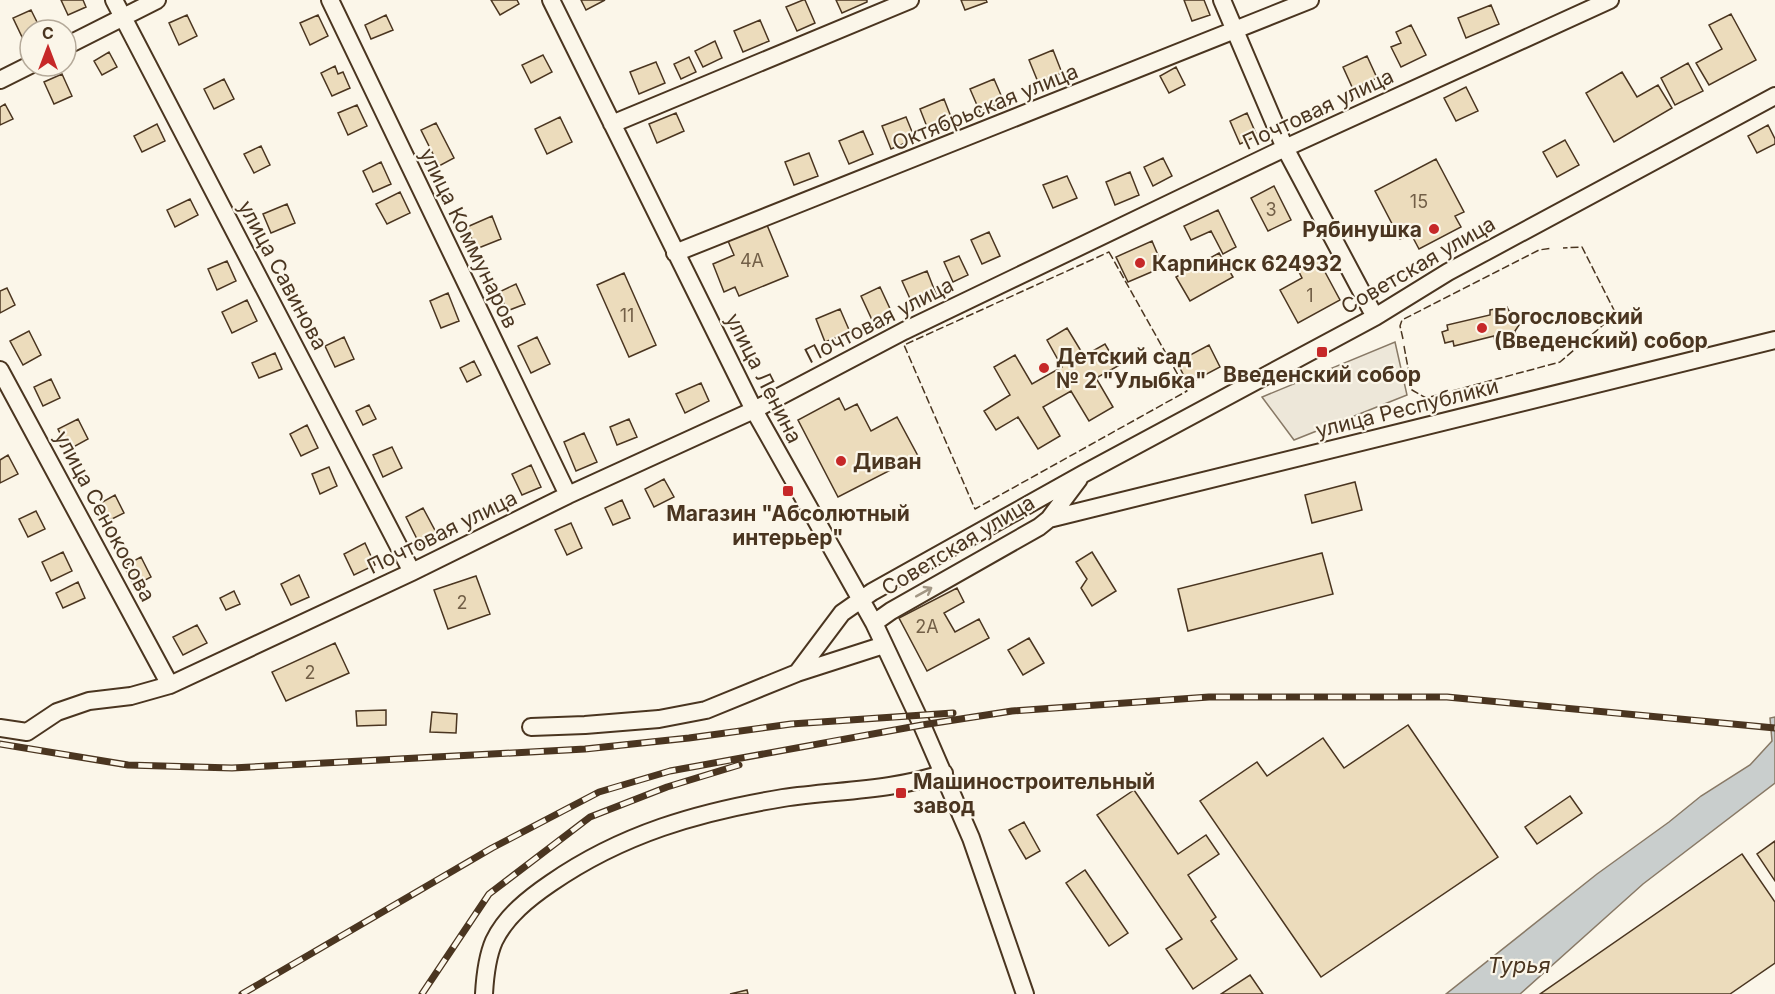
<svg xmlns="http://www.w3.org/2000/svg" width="1775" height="994" viewBox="0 0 1775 994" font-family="Inter,sans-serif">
<rect width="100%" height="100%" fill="#fbf6e9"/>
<path fill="#ede7d9" stroke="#887966" stroke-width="1.5" d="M1395,342L1407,395L1294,440L1262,397Z"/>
<path fill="#c9cecd" stroke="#887966" stroke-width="1.5" d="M1775,717V783L1643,884L1520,994H1446L1597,874L1669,822L1701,796L1750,765L1772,741L1770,718Z"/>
<path fill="#ecdcbc" stroke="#4a3520" stroke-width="1.5" d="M61,0H83L86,7L68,15Z
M491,0H517L519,4L500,15Z
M581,0H605L586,10Z
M803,0H805L815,23L797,31L786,7Z
M836,0H867V2L842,13Z
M961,0H986L987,2L965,10Z
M1184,0H1204L1210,15L1192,21Z
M1491,5L1499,24L1466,38L1458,18Z
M31,10L41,30H30V36L23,39L13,18Z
M1731,14L1756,60L1709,85L1696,63L1722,49L1709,25Z
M187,15L197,36L179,45L169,23Z
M318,15L328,36L310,45L300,23Z
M386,15L393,30L371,39L365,25Z
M760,20L769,41L743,52L734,31Z
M1411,25L1426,55L1401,67L1391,47L1401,43L1396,32Z
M715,41L722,58L703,67L695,51Z
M1053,50L1062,73L1038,82L1029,60Z
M109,52L117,67L102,75L94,61Z
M543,55L552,72L531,83L522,65Z
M1367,56L1377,78L1353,89L1343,67Z
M689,57L696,72L681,79L674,64Z
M656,62L665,83L639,94L630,72Z
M1688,63L1703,91L1675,105L1661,78Z
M335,66L338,74L343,72L350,88L332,96L321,73Z
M1176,67L1185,85L1169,93L1160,76Z
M1622,72L1637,97L1658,85L1672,108L1614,142L1586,93Z
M62,74L72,96L54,104L44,82Z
M224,79L234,99L214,109L204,89Z
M994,79L1004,102L980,112L970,89Z
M1466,87L1478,111L1456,121L1444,98Z
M944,99L953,122L929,132L920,109Z
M5,104L13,119L0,125V107Z
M357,105L367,126L348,135L338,113Z
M676,113L684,131L657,143L649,124Z
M1247,113L1257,136L1240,144L1230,121Z
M560,117L572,142L547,154L535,129Z
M906,117L915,139L891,149L882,126Z
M436,123L454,158L439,166L421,130Z
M157,124L165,141L142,152L134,136Z
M1768,125L1775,139V144L1757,153L1748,136Z
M863,131L873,154L849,164L839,141Z
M1565,140L1579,165L1557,177L1543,152Z
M261,146L270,165L254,173L244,154Z
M809,153L818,176L794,185L785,162Z
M1163,158L1172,176L1153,186L1144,167Z
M1436,159L1464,212L1455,216L1461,227L1419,249L1411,234L1400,239L1375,191Z
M381,162L391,184L373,192L363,171Z
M1130,172L1139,195L1115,205L1106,182Z
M1067,176L1077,198L1053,208L1043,185Z
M1274,186L1291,220L1268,231L1251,198Z
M400,192L410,213L387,224L376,204Z
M190,199L198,215L175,227L167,210Z
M287,204L295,223L271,233L263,214Z
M1218,210L1236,247L1223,254L1211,231L1191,240L1184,226Z
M492,216L501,239L476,249L467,227Z
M767,225L788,276L739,296L735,287L724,292L713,264L734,255L728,241Z
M989,232L1000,256L982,264L971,240Z
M1152,241L1163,267L1128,282L1116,257Z
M1219,253L1233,277L1190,301L1176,277Z
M959,256L968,275L953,282L944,262Z
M1318,259L1340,300L1298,323L1280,290L1302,278L1298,270Z
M227,261L236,281L217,290L208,269Z
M927,271L936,294L912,303L902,281Z
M624,273L656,345L629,357L597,285Z
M516,284L525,304L507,311L499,292Z
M880,287L892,313L873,322L861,296Z
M7,288L15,305L0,313V291Z
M448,293L459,321L441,328L430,301Z
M247,300L257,321L232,333L222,312Z
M1507,307L1509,311L1517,315L1519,325L1515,331L1516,337L1495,342L1494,336L1454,346L1453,341L1445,343L1442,332L1448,330L1447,325L1490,315V310Z
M840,309L850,332L825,342L816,319Z
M1067,328L1084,356L1105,344L1118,366L1096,378L1113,407L1089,421L1071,391L1043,407L1060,436L1038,449L1018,417L996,430L984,411L1010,395L994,367L1015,355L1032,384L1062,367L1047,340Z
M29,331L41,355L23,365L10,341Z
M344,337L354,359L335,367L325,346Z
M537,337L550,364L531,373L518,346Z
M1209,345L1220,367L1188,384L1177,362Z
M275,353L282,369L259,378L252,363Z
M474,361L481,375L467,382L460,368Z
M51,379L60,398L43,406L34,387Z
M701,383L709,401L685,413L676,394Z
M839,398L845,410L857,404L871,431L897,417L918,456L838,497L798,420Z
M369,405L376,419L363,425L356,411Z
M78,419L88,439L68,450L58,429Z
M629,419L637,437L617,445L610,427Z
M307,425L318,448L301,456L290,434Z
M584,433L597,462L576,471L564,442Z
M392,447L402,468L383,477L373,455Z
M8,455L18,474L0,483V460Z
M531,465L541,487L522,495L512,474Z
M329,467L337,486L320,494L312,474Z
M664,479L674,497L654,507L645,489Z
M1355,482L1362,510L1312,523L1305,495Z
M115,495L124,513L106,522L97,505Z
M622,500L630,518L613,525L605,508Z
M423,508L438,536L420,545L406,517Z
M36,511L45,529L28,537L19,519Z
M571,523L582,548L567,555L555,530Z
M365,543L375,565L354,575L344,554Z
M63,552L72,571L51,581L42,562Z
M1092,552L1116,591L1092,606L1081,588L1087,579L1076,562Z
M1322,553L1333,594L1188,631L1178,589Z
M141,557L151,577L134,586L124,566Z
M299,575L309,597L291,605L281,584Z
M476,576L490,614L448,629L434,590Z
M78,582L85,598L63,608L56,593Z
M957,588L964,602L944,613L955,632L979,619L989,638L927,671L899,618Z
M234,591L240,604L226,610L220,598Z
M197,625L207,643L183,655L173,637Z
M1029,638L1044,663L1023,675L1008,650Z
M335,643L349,673L286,701L272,672Z
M386,710V725L357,726L356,711Z
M432,712L457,714L456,733L430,732Z
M1408,725L1498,857L1321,977L1200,801L1257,762L1267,776L1323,738L1344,768Z
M1134,790L1178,854L1206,835L1219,854L1188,875L1216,917L1211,921L1237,959L1193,989L1166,949L1182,939L1097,815Z
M1570,796L1582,813L1537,844L1525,827Z
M1024,822L1040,851L1026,859L1009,830Z
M1775,841V881L1757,854Z
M1742,854L1775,902V963L1730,994H1540Z
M1085,870L1128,933L1109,946L1066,883Z
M1250,975L1263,994H1221Z
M747,990L748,994H730Z"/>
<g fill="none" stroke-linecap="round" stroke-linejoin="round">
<g stroke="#4a3520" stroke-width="20">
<path id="minor" d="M114,0L412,572
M330,0L568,495
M551,0L754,410L874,623L922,725L971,838L1025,994
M1222,0L1285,148L1375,317
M66,46L157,0
M0,80L30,65
M612,124L910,0
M675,253L1310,0
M0,370L170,685
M1049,519L1775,340
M874,623L891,611L1039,527L1049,519L1079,479
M797,673L842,613L872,592L1083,474L1375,317L1448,272L1775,96
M531,727L585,725L659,719L706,710L797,673L884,645
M0,728L27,732L57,712L89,701L131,696L170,685L412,572L568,495L754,410L904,331L1285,148L1610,0
M484,994C485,976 487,957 494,941C506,916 529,898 551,883C622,834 698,812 783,798C837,790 892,791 944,773"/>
</g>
<use href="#minor" stroke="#fbf6e9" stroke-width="16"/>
<g stroke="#4a3520" stroke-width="7">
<path id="rail" d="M0,744L128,765L232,768L585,749L689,738L791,724L953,713
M242,994L492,848L599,792L670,771L922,725L1012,711L1209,697H1447L1775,728
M422,994L489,894L590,817L667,787L739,765"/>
</g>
<use href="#rail" stroke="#fbf6e9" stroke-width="4.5" stroke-dasharray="14" stroke-linecap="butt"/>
<path stroke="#4a3520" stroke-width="1.5" stroke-dasharray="8 3" stroke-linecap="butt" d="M1109,252L1187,391L975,509L904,345Z
M1403,339L1400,326L1402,320L1539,250L1552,248
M1404,346L1412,390L1426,398L1560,362L1616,314L1582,247L1563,248"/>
</g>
<defs><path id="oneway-shaft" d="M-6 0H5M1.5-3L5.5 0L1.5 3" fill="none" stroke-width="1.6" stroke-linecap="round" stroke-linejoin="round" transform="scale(1.5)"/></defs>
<use stroke="#a29684" href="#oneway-shaft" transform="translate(924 592) rotate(-29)"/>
<g fill="#c62828" stroke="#fbf6e9" stroke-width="2">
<circle cx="1434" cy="229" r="6"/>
<circle cx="1140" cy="263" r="6"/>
<circle cx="1482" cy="328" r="6"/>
<rect x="1316" y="346" width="12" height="12" rx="3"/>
<circle cx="1044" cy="368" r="6"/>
<circle cx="841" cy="461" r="6"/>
<rect x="782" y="485" width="12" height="12" rx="3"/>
<rect x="895" y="787" width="12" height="12" rx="3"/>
</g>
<g text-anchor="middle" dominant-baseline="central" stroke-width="4.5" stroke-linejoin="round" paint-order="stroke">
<g font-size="18" fill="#725f47">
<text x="1419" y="201">15</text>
<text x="1271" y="209">3</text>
<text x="752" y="260">4А</text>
<text x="1310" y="295">1</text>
<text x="627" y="315">11</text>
<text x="462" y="602">2</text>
<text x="927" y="626">2А</text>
<text x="310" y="672">2</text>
</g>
<g font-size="21" fill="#4a3520" stroke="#fbf6e9">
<text transform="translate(985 107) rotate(-22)">Октябрьская улица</text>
<text transform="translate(1318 109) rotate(-25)">Почтовая улица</text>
<text transform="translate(469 238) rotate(64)">улица Коммунаров</text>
<text transform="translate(1418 265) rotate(-30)">Советская улица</text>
<text transform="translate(283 275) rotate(62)">улица Савинова</text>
<text transform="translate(879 320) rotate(-27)">Почтовая улица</text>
<text transform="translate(764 378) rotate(63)">улица Ленина</text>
<text transform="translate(1407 408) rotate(-14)">улица Республики</text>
<text transform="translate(105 516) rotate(62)">улица Сенокосова</text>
<text transform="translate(442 532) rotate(-26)">Почтовая улица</text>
<text transform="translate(958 545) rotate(-31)">Советская улица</text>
</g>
<g font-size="21" font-weight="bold" fill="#4a3520" stroke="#fbf6e9" text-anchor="start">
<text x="1422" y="229" text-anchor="end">Рябинушка</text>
<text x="1152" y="263">Карпинск 624932</text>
<text x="1494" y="316">Богословский<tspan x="1494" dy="24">(Введенский) собор</tspan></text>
<text x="1056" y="356">Детский сад<tspan x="1056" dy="24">№ 2 "Улыбка"</tspan></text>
<text x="1322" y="374" text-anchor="middle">Введенский собор</text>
<text x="853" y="461">Диван</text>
<text x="788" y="513" text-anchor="middle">Магазин "Абсолютный<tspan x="788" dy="24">интерьер"</tspan></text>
<text x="913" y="781">Машиностроительный<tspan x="913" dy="24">завод</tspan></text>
</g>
<g font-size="22" font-style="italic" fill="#4a3520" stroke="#fbf6e9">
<text x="1519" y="965">Турья</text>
</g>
</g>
<g transform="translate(48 48)"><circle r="28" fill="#fbf6e9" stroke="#b4a999" stroke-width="1.5"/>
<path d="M0-4.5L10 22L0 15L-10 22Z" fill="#c62828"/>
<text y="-9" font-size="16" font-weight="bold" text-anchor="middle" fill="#4a3520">С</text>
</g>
</svg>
